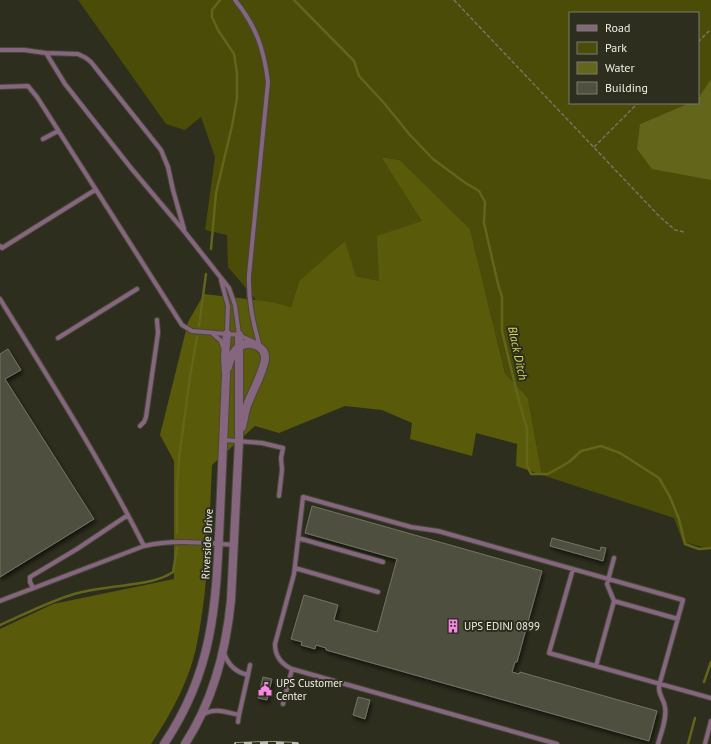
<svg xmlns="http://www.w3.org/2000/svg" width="711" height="744" viewBox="0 0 711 744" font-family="'PT Sans',sans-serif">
<defs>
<filter id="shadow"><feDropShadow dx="1.5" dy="3" stdDeviation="2" flood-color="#0009"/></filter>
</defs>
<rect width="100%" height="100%" fill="#2d2e1e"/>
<path fill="#4a4c08" d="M78,0H711V79L700,99H698V13H570V103H689L640,124L711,180V549L683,542L674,518L542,475L528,398L505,373L470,229L400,160L381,157L423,221L379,281L356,276L345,242L299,281L291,307L273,302L256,300L228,267L227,235L205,230L215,157L201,117L185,130L166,124Z"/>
<path fill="#595a0a" d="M381,157L400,160L470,229L505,373L528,398L542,475L516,466L517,444L476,433L472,456L410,439L412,423L382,410L345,406L279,433L255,426L212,465C209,526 209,588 196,648C189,681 170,716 151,744H0V629L53,604L174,579V461L160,435L188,322L204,294L273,302L291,307L299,281L345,241L356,276L379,281L377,236L422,221Z"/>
<path fill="#63651a" d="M711,79V180L652,169L637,149L640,124L689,103H698V99Z"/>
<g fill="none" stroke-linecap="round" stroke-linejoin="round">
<path stroke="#63651a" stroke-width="2.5" d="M294,0L354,61L359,76L384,103L410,135L433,159L464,182L479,191L485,202L484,223L498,284L502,297V331L519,401L527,429V465L531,474H548L569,462L581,451L601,446L620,453L659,478L670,497L679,519L685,544L699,549L711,548
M211,249L216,193L232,126L237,98V73L234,54L218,30L212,17V10L220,0
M199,326L206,274
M177,533V487L179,458L190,377L197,337
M0,625C25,614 48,602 74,594C89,590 105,588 120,586C138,583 158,582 173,572L177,548
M704,682L711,662
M688,744L695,718"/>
</g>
<path fill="#4f503f" stroke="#737462" filter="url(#shadow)" d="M8,349L21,370L5,379L94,519L0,577V354Z
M312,506L542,571L517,662H515L512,672L519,674L520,672L657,711L649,741L326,650V648L316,645L315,649L301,645L302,642L291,639L304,595L338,605L334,620L377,632L397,559L305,533Z
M552,538L600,551L601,547L606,548L603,561L550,546Z
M263,677L272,679L267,700L258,698Z
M358,697L370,700L365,719L353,715Z"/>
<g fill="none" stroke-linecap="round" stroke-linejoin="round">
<g stroke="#48493a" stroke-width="6">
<path id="lane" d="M235,0C256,26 264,49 268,82L249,275C248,301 253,322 260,347
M0,50H24L46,53L78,54L86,58L91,62L161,150L168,167L173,190L184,229
M46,53L65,84L131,168L184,231L229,288L235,305L239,335
M0,87L28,86L37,97L182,325L192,331L239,335L254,342
M43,139L58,131
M0,246L2,248L95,190
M221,280L228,306L227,334
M0,299C50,380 101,461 144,546
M213,334L221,341L223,347
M58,338L137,289
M140,426L144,422L146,417L158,333L157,320
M224,440L262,443L283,448L281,458L282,470L279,496
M298,538L383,562
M295,568L378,592
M573,569L549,653L711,698
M33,588L30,582V577L77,549L128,515
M0,601L144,546C174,539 204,543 234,545
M614,601L678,619
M596,666L614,601L607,584L614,558
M248,675L250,665
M283,704L292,669
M202,715C214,707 226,712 239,715L248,675C235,672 228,665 224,653
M238,722L239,715
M557,744L292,669C281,664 275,656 275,644L294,574L303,497L411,527L438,531L683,600L659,686C658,695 664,699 665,707C667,719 661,733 658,744
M705,744L711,721"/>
</g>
<g stroke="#48493a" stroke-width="10">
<path id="street" d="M228,367C230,359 233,351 240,346C251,340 266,347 265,359C263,373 253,390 248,403C245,410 244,419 242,427
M164,744C215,669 216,601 220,515C222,468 224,422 226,375L225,356L227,334
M185,744C213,701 226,651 231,600L239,441V335"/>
</g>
<path stroke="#747567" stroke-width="1.5" stroke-dasharray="4 2" stroke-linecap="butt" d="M454,0L659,216L675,230L684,232
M698,42L711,29
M594,147L638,103"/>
<use href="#lane" stroke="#85667e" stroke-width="4"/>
<use href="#street" stroke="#85667e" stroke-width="8"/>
<g stroke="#b6b7ac" stroke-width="4">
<path id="rail" d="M236,744L271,743L297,744"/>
</g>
<use href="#rail" stroke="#2d2e1e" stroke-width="2.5" stroke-dasharray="8" stroke-linecap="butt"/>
</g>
<defs>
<g id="building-bare" transform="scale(1.08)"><path d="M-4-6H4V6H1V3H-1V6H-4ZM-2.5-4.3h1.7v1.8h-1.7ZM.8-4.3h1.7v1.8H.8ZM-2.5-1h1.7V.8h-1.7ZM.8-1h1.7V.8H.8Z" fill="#fa87e7" stroke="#2d2e1e" stroke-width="2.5" paint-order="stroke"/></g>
<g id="civic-bare" transform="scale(1.08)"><path d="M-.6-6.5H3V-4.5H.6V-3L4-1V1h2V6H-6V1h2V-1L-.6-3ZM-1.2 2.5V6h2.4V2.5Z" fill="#fa87e7" stroke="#2d2e1e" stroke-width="2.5" paint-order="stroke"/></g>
</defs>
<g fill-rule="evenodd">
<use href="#building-bare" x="453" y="626"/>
<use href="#civic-bare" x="265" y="689"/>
</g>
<g text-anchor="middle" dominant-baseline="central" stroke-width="4" stroke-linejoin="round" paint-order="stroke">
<g font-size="11" fill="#eff0e6" stroke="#2d2e1e">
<text transform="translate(207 544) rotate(-87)">Riverside Drive</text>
</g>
<g font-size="11" fill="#eff0e6" stroke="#2d2e1e" text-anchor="start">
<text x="464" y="626">UPS EDINJ 0899</text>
<text x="276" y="683">UPS Customer<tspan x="276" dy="13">Center</tspan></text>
</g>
<g font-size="12" font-style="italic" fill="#d4d859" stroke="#2d2e1e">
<text transform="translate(518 353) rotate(78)">Black Ditch</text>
</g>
</g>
<rect x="569" y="12" width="130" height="92" fill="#2d2e1e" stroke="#7b7c6e"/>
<rect x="577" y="25" width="20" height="6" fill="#85667e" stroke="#7b7c6e"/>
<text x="605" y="32" font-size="12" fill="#eff0e6">Road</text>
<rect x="577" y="42" width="20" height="12" fill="#4a4c08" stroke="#7b7c6e"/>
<text x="605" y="52" font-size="12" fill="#eff0e6">Park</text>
<rect x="577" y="62" width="20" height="12" fill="#63651a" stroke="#7b7c6e"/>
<text x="605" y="72" font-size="12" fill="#eff0e6">Water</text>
<rect x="577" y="82" width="20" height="12" fill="#4f503f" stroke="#7b7c6e"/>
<text x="605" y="92" font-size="12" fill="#eff0e6">Building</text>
</svg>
